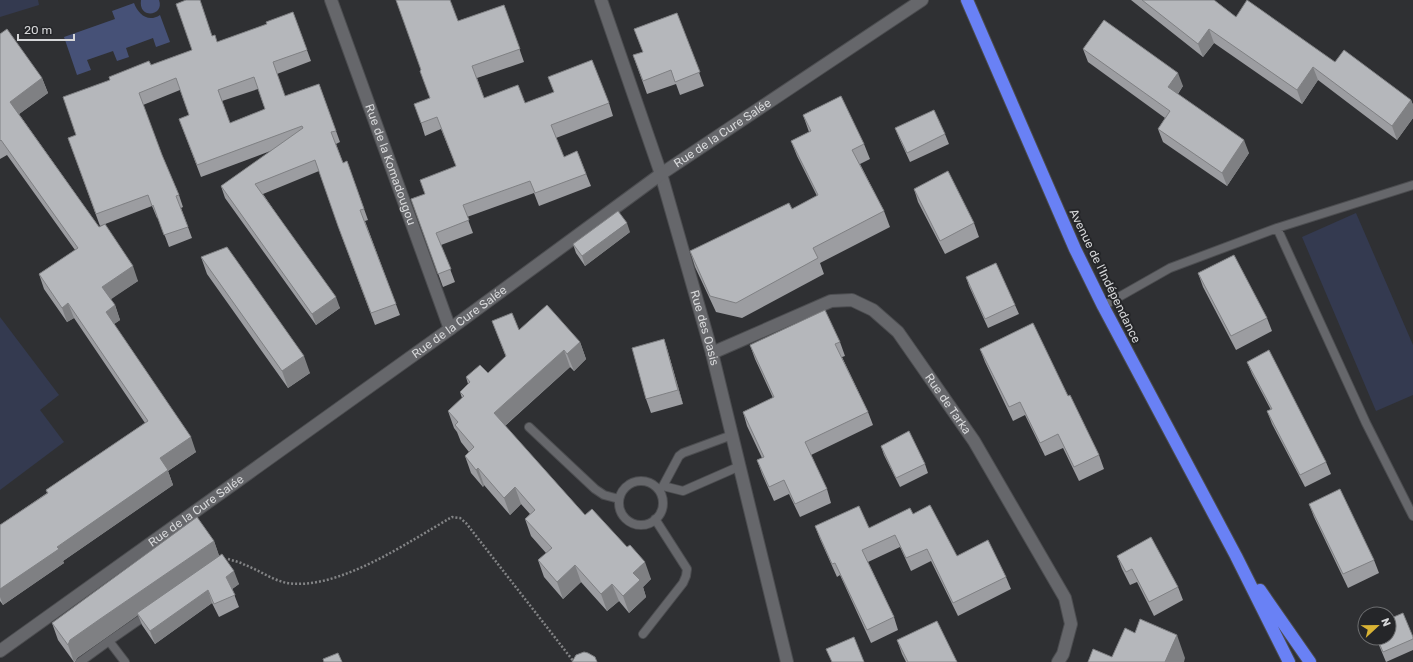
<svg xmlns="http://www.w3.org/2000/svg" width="1413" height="662" viewBox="0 0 1413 662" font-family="Rubik,sans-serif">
<rect width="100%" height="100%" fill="#2f3033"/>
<path fill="#343a50" d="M0,0H38L39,5L0,17Z
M1356,213L1413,345V395L1376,411L1302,237Z
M0,317L59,395L40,410L64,442L0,490Z"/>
<path fill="#465177" d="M141,0H159C165,16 138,20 141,0Z
M134,3C138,14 148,23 160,15L170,42L156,47L153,38L126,48L129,57L117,61L113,51L87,60L91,70L77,75L64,37L115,19L112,11Z"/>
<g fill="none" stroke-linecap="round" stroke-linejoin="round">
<g stroke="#4c4d50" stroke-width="10">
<path id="lane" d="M1277,228L1366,423L1413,516
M1103,306L1170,268L1277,228L1413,185
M529,427L595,489L604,495L619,499
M732,435L683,453L679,456L663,486L683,491L740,466
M619 503a22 22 0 1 1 44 0a22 22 0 1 1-44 0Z
M643,634L683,583L686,576L687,569L655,519
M109,641L148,614
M80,662L109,641L125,662"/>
</g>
<g stroke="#4c4d50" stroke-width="14">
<g id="street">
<path id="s1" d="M331,0L450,329"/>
<path id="s2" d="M601,0L661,174L712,353L787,662"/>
<path id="s3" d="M712,353L831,301L852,300L873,310L898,332L974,441L1065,598L1071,624L1063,654L1058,662"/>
<path id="s4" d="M0,651L450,329L661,174L922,0"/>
</g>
</g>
<g stroke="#4c4d50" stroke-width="14">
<path id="highway" d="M967,0L1075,249L1103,306L1236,556L1289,662
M1260,590L1310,662"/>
</g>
<path stroke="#838486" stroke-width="2.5" stroke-dasharray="2 2" stroke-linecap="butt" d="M228,559C234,561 240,562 245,565C259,570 272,580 287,583C338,591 408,542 452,517L460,518L466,523L574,662"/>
<use href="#lane" stroke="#66676b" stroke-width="8"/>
<use href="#street" stroke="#66676b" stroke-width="12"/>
<use href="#highway" stroke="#6981f5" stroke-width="12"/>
</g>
<path fill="#9c9da1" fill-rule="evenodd" d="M1131,0H1214L1236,17L1335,62L1411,100L1413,105V118L1397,140L1318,80L1302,104L1214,43L1203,57Z
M504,5L524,62L477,78L484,98L525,103H609L613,116L556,138L564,157L577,151L591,186L539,206L534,193L467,217L473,233L441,245L455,282L443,287L411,199L425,194L456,166L441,129L425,136L421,123L430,98L421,70L458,21Z
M293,12L311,61L277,74L285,96L319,84L340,142L336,144L343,163L347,161L368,220L365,221L400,315L375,325L342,237L319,171L263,194L340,308L316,325L225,198L221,186L273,150L201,177L179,119L189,115L180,90L143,105L162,155L179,195L183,207L181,208L192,238L169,247L158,217L157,218L152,206L100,226L68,138L76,135L110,80L192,50L212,36L217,42L267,24ZM258,89L265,109L230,123L222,101Z
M677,13L704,86L680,95L676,84L647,94L633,55L643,52L634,29Z
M0,34L42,78L48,93L19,114L99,227L138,281L110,299L115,305L120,320L114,324L196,452L168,471L173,485L63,561L64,563L3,605L0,601V525L47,493L46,490L145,423L74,318L67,322L44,289L39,274L75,250L7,155L0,159Z
M1083,49L1183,86L1178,94L1249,153L1227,186L1163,142L1158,129L1165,118L1088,62Z
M803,115L864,144L870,159L860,164L884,211L890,227L820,263L824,274L742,318L716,312L695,267L690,251L792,209L817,196L797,156L791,141L809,132Z
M895,128L945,134L949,144L910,162L899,138Z
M914,189L974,223L979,237L945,254L918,202Z
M630,232L585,266L576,253L573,244Z
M201,257L310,373L288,388L207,274Z
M1198,273L1267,318L1272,331L1236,350L1203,287Z
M966,277L1015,305L1019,314L988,328L969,286Z
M492,321L519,330L580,342L586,359L574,371L570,367L505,426L585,515L651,579L643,587L646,597L629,613L619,601L607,611L581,582L563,599L544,577L538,560L546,553L531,536L525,519L530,514L521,504L510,515L484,485L483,487L471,473L465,456L469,452L461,442L457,432L454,428L448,411L462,398L460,392L468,384L466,377L488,373L506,357Z
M664,339L668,352L683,404L651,413L646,399Z
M840,342L845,356L842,357L868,412L873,425L811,455L827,489L831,503L800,517L789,494L774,501L762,474L757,460L762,458L747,426L743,412L773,398L755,359L750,345Z
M980,349L1068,396L1099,455L1104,469L1079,481L1063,448L1045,456L1025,415L1013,421L985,362Z
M1247,362L1326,462L1331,474L1305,487L1272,424L1267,411L1271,410L1252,374Z
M881,446L925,464L928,473L900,487L884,455Z
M1309,504L1374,560L1379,573L1348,588L1314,517Z
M913,514L957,556L1006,577L1011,589L958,616L931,561L911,571L900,547L868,562L894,617L898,630L871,643L840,575L837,577L820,539L815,526L869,528Z
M214,541L219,556L239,584L232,589L239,607L219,617L212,603L155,644L142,625L138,615L77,658L75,662H74L58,640L52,623Z
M1117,556L1178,587L1183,600L1154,616L1137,582L1130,585L1122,569Z
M1413,637V650L1386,662L1376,638Z
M897,640L957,662H906L902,654Z"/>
<path fill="#7f8083" d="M1209,29L1214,43L1203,57L1198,44Z
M1313,67L1318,80L1302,104L1297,90Z
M1178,73L1183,86L1173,100L1168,87Z
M42,78L48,93L15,117L10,102Z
M1411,100L1413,105V118L1397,140L1392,126Z
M1244,140L1249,153L1227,186L1222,173Z
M627,223L630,232L585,266L582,256Z
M133,266L138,281L107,302L102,287Z
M336,297L340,308L316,325L312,314Z
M68,303L74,318L67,322L62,308Z
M115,305L120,320L111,326L106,312Z
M664,339L668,352L683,404L678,390Z
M580,342L586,359L574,371L567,354Z
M564,350L570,367L500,430L494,413Z
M304,356L310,373L288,388L282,371Z
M191,437L196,452L168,471L173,485L63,561L64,563L3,605L0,597V589L57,547L160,458Z
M478,468L484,485L483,487L476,470Z
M515,487L521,504L510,515L504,498Z
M214,541L220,558L137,613L138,615L77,658L74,662L68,645L70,640L100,619Z
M645,562L651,579L643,587L646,597L629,613L623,596L633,573Z
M575,565L581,582L563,599L557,582Z
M234,571L239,584L231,590L226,577Z
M612,584L619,601L607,611L601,594Z
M208,590L212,603L155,644L150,631Z
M1177,635L1185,658L1184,662H1165Z"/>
<path fill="#b5b7bb" stroke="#7f8083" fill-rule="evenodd" d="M186,0H200L212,36L215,35L217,42L267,24L266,22L293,12L307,50L273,62L285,96L319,84L336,131L331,132L343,163L347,161L364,209L360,210L396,304L371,313L338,226L315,160L255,184L336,297L312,314L221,186L303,128L302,126L197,165L179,119L189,115L176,78L139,93L162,155L179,195L176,196L188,227L164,235L153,205L152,206L148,195L96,214L68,138L76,135L63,97L110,80L109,77L149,61L151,65L192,50L176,4ZM254,77L265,109L230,123L218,90Z
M396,0H450L458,21L504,5L520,49L472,66L484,98L518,85L525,103L554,92L548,77L592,60L609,103L551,125L564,157L577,151L586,174L535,193L530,181L463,205L469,220L436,233L451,269L438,274L411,199L425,194L420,180L456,166L437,117L421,123L414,104L430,98L420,71L421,70Z
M1142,0H1214L1236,17L1247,0L1335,62L1344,50L1411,100L1392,126L1313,67L1297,90L1209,29L1198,44Z
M677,13L700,72L675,82L671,70L643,81L633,55L643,52L634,29Z
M1104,20L1178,73L1168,87L1244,140L1222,173L1158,129L1170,111L1083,49Z
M7,29L42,78L10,102L99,227L105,224L133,266L102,287L115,305L106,312L191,437L160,458L168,470L57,547L59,549L0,589V525L48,493L46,490L148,421L68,303L62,308L39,274L78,248L1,140L0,141V34Z
M841,96L864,144L852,150L884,211L813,248L818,258L736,303L710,296L690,251L789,203L792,209L818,195L791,141L811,131L803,115Z
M934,110L945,134L907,153L895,128Z
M948,171L974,223L940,241L914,189Z
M618,211L627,223L582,256L573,244Z
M227,247L304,356L282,371L201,257Z
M1234,255L1267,318L1231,336L1198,273Z
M996,263L1015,305L985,319L966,277Z
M547,305L580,342L567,354L564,350L494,413L585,515L592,509L627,547L630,545L645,562L633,573L640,580L623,596L612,584L601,594L575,565L557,582L538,560L552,548L525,519L535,510L515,487L504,498L478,468L476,470L465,456L474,447L455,425L458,422L448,411L464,396L460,392L470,382L466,377L480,365L488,373L506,356L492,321L512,313L519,330Z
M825,310L840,342L835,344L868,412L805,442L827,489L795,504L784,480L769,487L757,460L764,457L743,412L774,397L750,345Z
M1033,323L1068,396L1070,395L1099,455L1074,467L1058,434L1040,443L1020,402L1009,407L980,349Z
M664,339L678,390L646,399L632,348Z
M1269,350L1326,462L1300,475L1267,411L1272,409L1247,362Z
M909,431L925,464L896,478L881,446Z
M1340,489L1374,560L1343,574L1309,504Z
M930,505L957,556L988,540L1006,577L953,603L927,549L906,558L895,535L862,550L894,617L867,630L835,563L832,564L815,526L859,506L869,528L910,508L913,514Z
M197,517L214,541L100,619L70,640L68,645L52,623Z
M1151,537L1178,587L1149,602L1132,569L1126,572L1117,556Z
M222,554L234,571L226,577L235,595L214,604L208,590L150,631L137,613Z
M1403,613L1413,637V639L1383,652L1377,638H1389V619Z
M1140,619L1177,635L1165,662H1088L1093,649L1112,657L1125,628L1135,633Z
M937,621L957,662H908L897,640Z
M854,637L864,662H832L826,649Z
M584,652L588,653L595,657L597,662H572L576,655Z
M338,653L342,662H324L323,659Z"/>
<g text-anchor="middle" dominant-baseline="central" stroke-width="4" stroke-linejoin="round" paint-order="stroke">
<g font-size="12" fill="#d6d7d9" stroke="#252629">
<text stroke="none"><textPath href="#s4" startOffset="889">Rue de la Cure Salée</textPath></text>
<text stroke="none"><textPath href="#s1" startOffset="175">Rue de la Komadougou</textPath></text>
<text transform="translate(1105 276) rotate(64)">Avenue de l'Indépendance</text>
<text stroke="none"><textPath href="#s4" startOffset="565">Rue de la Cure Salée</textPath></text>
<text stroke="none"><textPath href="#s2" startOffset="344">Rue des Oasis</textPath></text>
<text stroke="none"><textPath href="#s3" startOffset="295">Rue de Tarka</textPath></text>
<text stroke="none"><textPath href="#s4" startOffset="241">Rue de la Cure Salée</textPath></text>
</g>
</g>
<g transform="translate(1377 626) rotate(68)"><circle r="19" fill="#252629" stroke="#6c6d6f"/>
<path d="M0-3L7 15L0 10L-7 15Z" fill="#d9b334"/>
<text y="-6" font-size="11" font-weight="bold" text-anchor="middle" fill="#d6d7d9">N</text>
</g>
<path d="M18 34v6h56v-6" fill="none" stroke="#d6d7d9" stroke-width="2"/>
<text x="24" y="34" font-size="12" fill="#d6d7d9" stroke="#252629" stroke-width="3" paint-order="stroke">20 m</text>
</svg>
